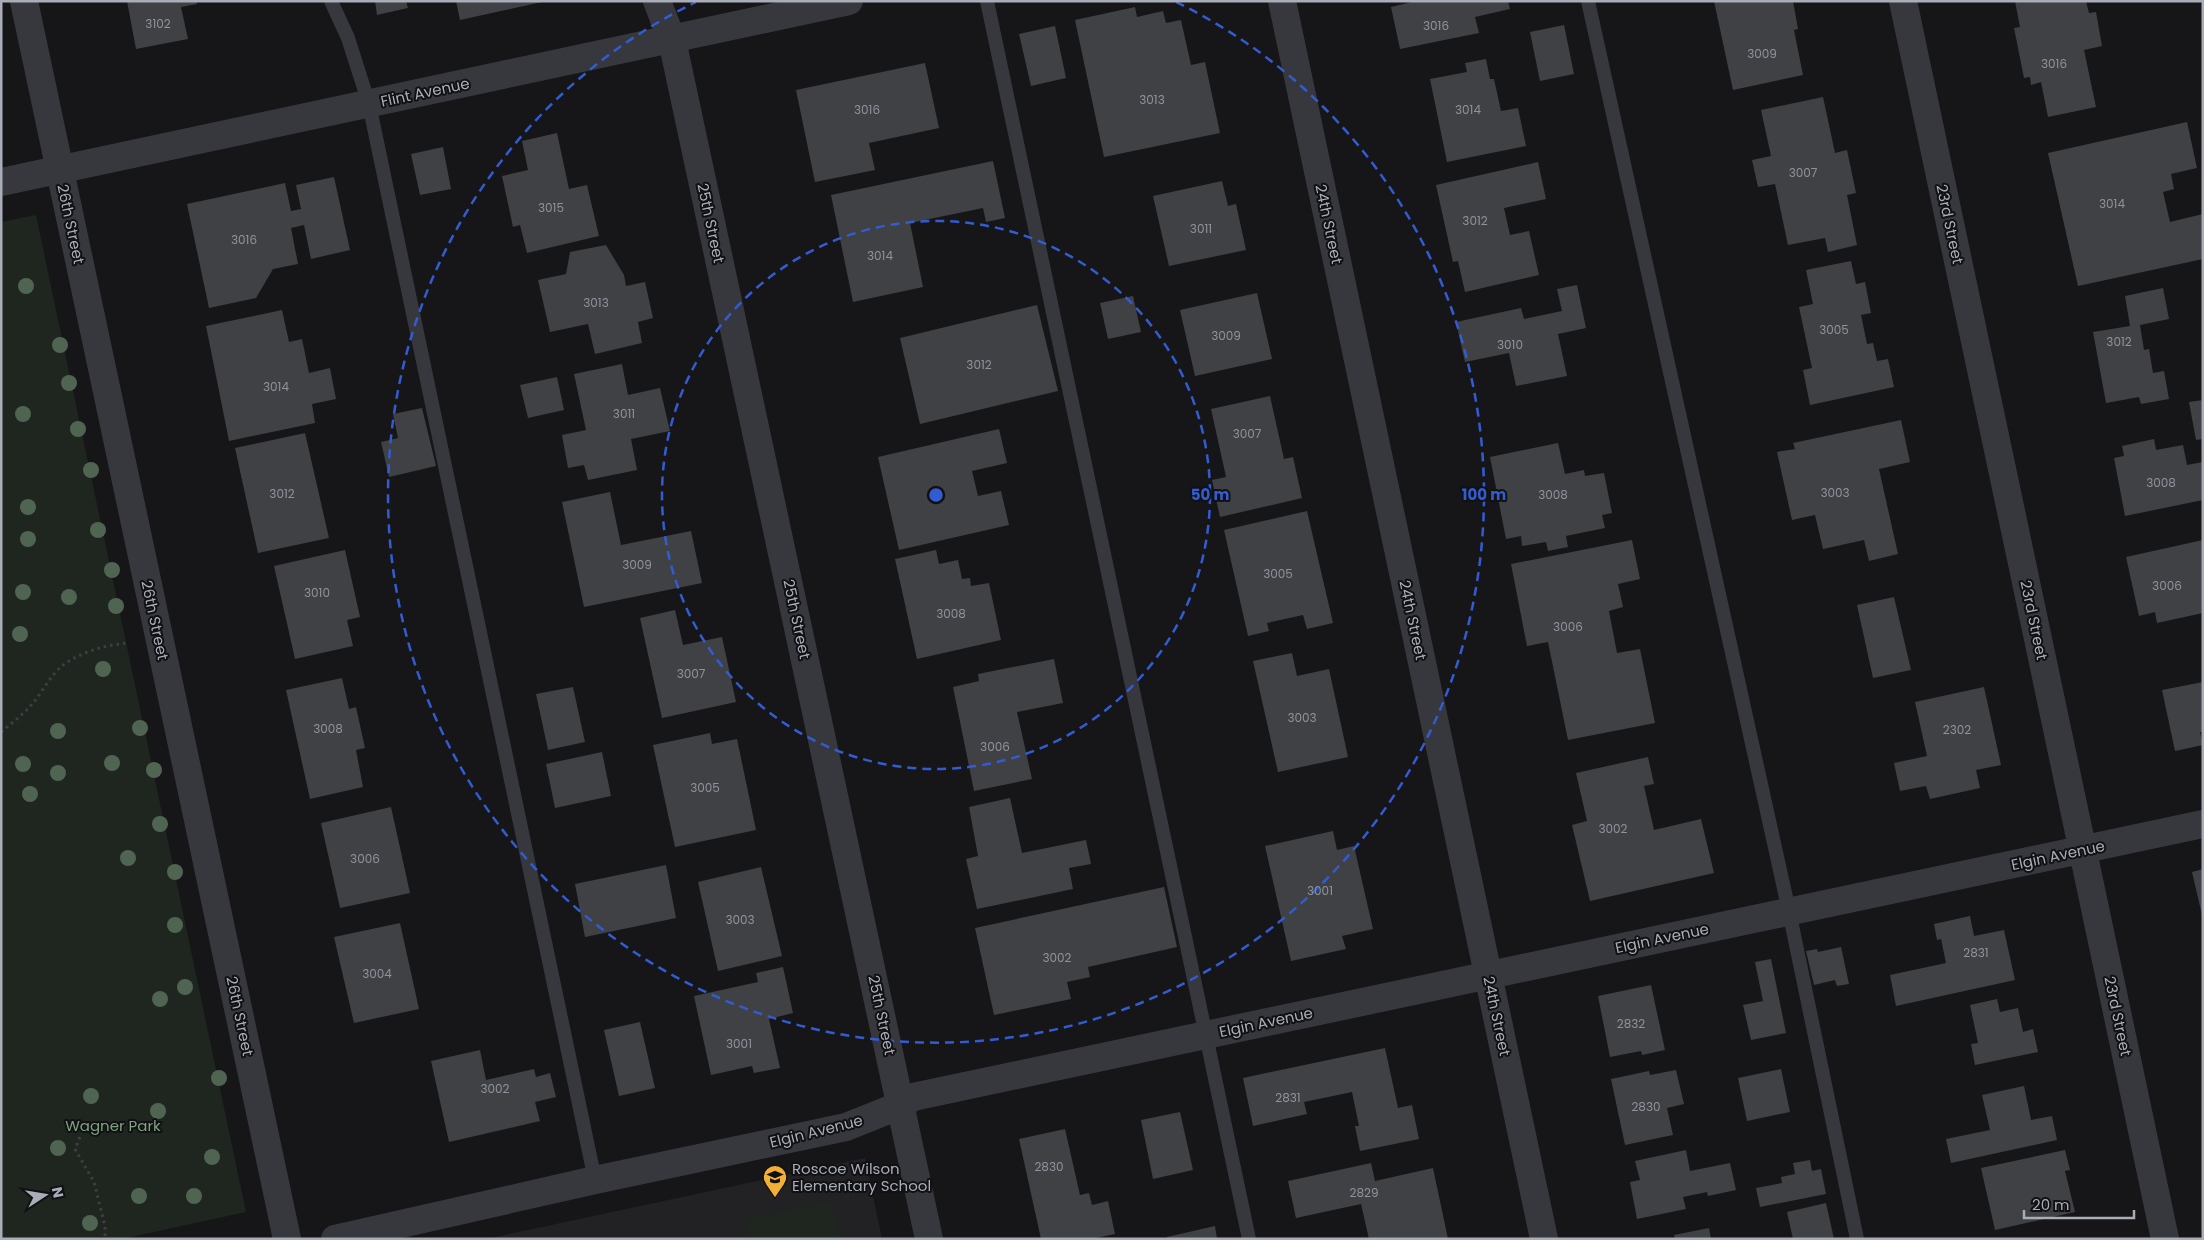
<svg xmlns="http://www.w3.org/2000/svg" width="2204" height="1240" viewBox="0 0 2204 1240" font-family="Poppins,sans-serif">
<rect width="100%" height="100%" fill="#161618"/>
<path fill="#222225" d="M865,1158L882,1239H486Z"/>
<path fill="#1e261f" d="M36,215L246,1212L122,1239H1V222Z
M831,1201L839,1239H749L744,1219Z"/>
<path fill="#404145" d="M127,1H196L197,4L181,7L188,39L136,49Z
M375,1H406L408,8L377,15Z
M456,1H542V2L460,20Z
M1416,1H1508L1510,9L1475,17L1479,33L1400,49L1391,7Z
M1714,1H1793L1798,29L1794,30L1803,75L1733,90Z
M2015,1H2086L2089,13L2096,12L2102,46L2084,50L2096,107L2048,117L2041,82L2031,85L2030,77L2024,78L2014,28L2020,27Z
M1135,7L1137,17L1163,11L1166,23L1181,20L1191,65L1205,62L1220,133L1104,157L1075,20Z
M1564,25L1574,74L1540,81L1530,32Z
M1055,26L1066,78L1031,86L1019,34Z
M1486,59L1490,79H1494L1501,111L1518,108L1526,146L1447,162L1430,79L1467,72L1465,63Z
M925,63L939,128L869,143L875,170L815,182L796,90Z
M1823,97L1835,153L1847,150L1856,193L1847,195L1857,245L1828,252L1825,238L1788,245L1775,184L1758,187L1752,160L1771,156L1761,110Z
M2187,122L2197,168L2171,174L2174,189L2163,192L2170,222L2203,214V259L2078,286L2048,153Z
M557,133L569,189L587,185L599,236L527,253L520,225L513,227L502,176L528,170L522,141Z
M443,147L451,189L420,195L411,154Z
M993,161L1005,218L986,222L983,208L910,223L923,287L853,302L831,195Z
M1538,162L1546,199L1504,208L1510,235L1529,231L1539,275L1465,292L1458,261L1453,262L1436,185Z
M334,177L350,250L311,259L304,225L291,228L298,264L273,269L256,298L209,308L187,204L285,183L291,211L301,209L296,185Z
M1222,181L1228,206L1236,204L1246,250L1169,266L1153,196Z
M606,245L624,275L626,286L645,282L653,318L638,322L642,343L595,354L588,324L550,332L538,280L566,274L570,252Z
M1851,261L1856,284L1865,282L1871,313L1861,315L1867,344L1873,343L1877,361L1888,359L1894,387L1810,405L1803,370L1812,368L1799,307L1813,304L1806,270Z
M1577,285L1586,328L1558,334L1567,376L1516,386L1509,353L1465,362L1456,322L1521,308L1524,319L1562,311L1557,289Z
M2163,288L2169,319L2140,325L2144,350L2149,349L2153,373L2164,371L2169,399L2141,404L2139,397L2106,403L2093,332L2130,326L2125,296Z
M1257,293L1272,359L1195,376L1180,310Z
M1133,296L1141,332L1108,339L1100,303Z
M1037,305L1058,391L920,424L900,338Z
M282,310L289,342L302,339L309,373L330,368L336,399L312,404L315,423L229,441L206,326Z
M622,364L628,395L660,388L670,431L631,439L637,470L588,480L584,465L568,468L562,435L586,430L574,374Z
M557,377L564,410L528,418L520,385Z
M1270,396L1284,459L1293,457L1302,498L1220,517L1212,480L1226,477L1211,409Z
M2203,400V439L2196,440L2189,402Z
M422,408L436,466L389,477L381,442L398,438L393,414Z
M1901,420L1910,462L1879,469L1898,554L1869,561L1864,540L1823,549L1815,515L1792,520L1777,452L1795,449L1793,443Z
M999,429L1007,463L972,471L978,496L1001,491L1009,525L899,550L878,457Z
M305,433L329,538L258,553L235,448Z
M2154,439L2156,450L2183,445L2187,465L2203,462V500L2125,516L2114,458L2124,456L2122,446Z
M1558,443L1565,474L1584,470L1585,476L1604,473L1612,513L1602,515L1605,528L1566,536L1568,547L1548,551L1546,542L1522,546L1521,536L1506,539L1490,457Z
M610,492L621,545L691,531L702,583L584,607L562,502Z
M1307,511L1333,623L1307,629L1303,615L1267,623L1269,631L1248,636L1224,530Z
M1632,540L1640,579L1618,584L1623,607L1609,611L1617,653L1640,649L1655,723L1568,740L1548,642L1527,646L1511,564Z
M2203,540V613L2157,623L2155,612L2139,616L2126,557Z
M345,550L360,617L347,620L353,646L295,659L274,566Z
M936,550L939,564L958,560L962,579L970,578L971,586L989,583L1001,640L917,659L895,559Z
M1894,597L1911,670L1873,678L1857,605Z
M675,610L683,645L722,637L736,702L662,718L640,618Z
M1292,653L1297,676L1329,669L1348,757L1278,772L1253,661Z
M1054,659L1063,703L1017,712L1032,779L974,791L953,687L979,681L978,674Z
M342,678L349,709L356,707L365,748L356,750L363,787L310,799L286,690Z
M2203,682V732H2200L2203,745L2175,751L2162,690Z
M573,687L585,742L548,750L536,694Z
M1984,687L2001,765L1976,770L1980,788L1930,799L1926,786L1900,791L1894,763L1927,756L1915,702Z
M710,733L712,744L737,739L756,830L675,847L653,745Z
M602,752L611,796L555,808L546,764Z
M1648,757L1654,784L1644,786L1654,830L1701,819L1714,873L1590,901L1572,825L1587,821L1576,773Z
M1010,798L1022,853L1086,840L1091,864L1069,868L1073,889L977,909L966,859L978,856L969,807Z
M391,807L410,893L340,908L321,823Z
M1333,831L1337,850L1354,846L1373,929L1342,936L1346,949L1291,961L1265,846Z
M666,865L676,918L585,937L575,884Z
M761,867L782,956L718,971L698,882Z
M2203,869V914L2202,915L2192,872Z
M1164,887L1177,947L1088,967L1090,977L1067,982L1071,999L994,1015L975,928Z
M1970,916L1974,936L2004,930L2015,980L1896,1006L1890,975L1946,963L1941,939L1937,940L1934,924Z
M400,923L419,1009L354,1023L334,937Z
M1841,947L1849,984L1837,986L1835,980L1814,985L1806,951L1817,949L1818,952Z
M1771,959L1786,1033L1751,1040L1743,1005L1763,1001L1755,962Z
M783,967L793,1013L769,1019L780,1068L754,1073L752,1066L711,1075L694,996L758,982L756,973Z
M1651,985L1665,1050L1642,1055L1641,1051L1610,1057L1598,996Z
M1997,999L2000,1012L2018,1008L2023,1032L2033,1029L2038,1052L1975,1065L1971,1044L1978,1043L1970,1005Z
M640,1022L655,1088L619,1096L604,1030Z
M1385,1048L1398,1108L1412,1105L1419,1139L1360,1151L1355,1126H1359L1352,1092L1304,1102L1307,1114L1253,1126L1243,1078Z
M480,1050L486,1080L534,1069L536,1077L550,1073L556,1097L535,1102L540,1121L449,1142L431,1061Z
M1781,1069L1790,1112L1747,1121L1738,1078Z
M1676,1070L1684,1104L1667,1108L1673,1135L1625,1145L1611,1079L1649,1071L1650,1075Z
M2024,1086L2031,1120L2052,1116L2057,1140L1951,1163L1946,1139L1990,1130L1982,1095Z
M1180,1112L1193,1170L1153,1179L1141,1120Z
M1065,1129L1080,1195L1089,1193L1092,1205L1108,1201L1115,1234L1091,1239H1041L1019,1139Z
M1686,1150L1690,1171L1730,1163L1736,1190L1708,1196L1707,1192L1683,1197L1686,1209L1637,1219L1630,1182L1640,1180L1635,1161Z
M2065,1150L2070,1170L2065,1171L2075,1212L1995,1230L1981,1168Z
M1810,1160L1812,1171L1821,1169L1826,1194L1760,1207L1756,1188L1782,1183L1781,1177L1795,1174L1793,1163Z
M1371,1163L1375,1181L1433,1168L1448,1239H1369L1361,1204L1296,1218L1288,1181Z
M1826,1203L1834,1239H1793L1787,1212Z
M1215,1226L1217,1239H1167V1237Z
M1709,1228L1711,1239H1675L1674,1235Z"/>
<g fill="none" stroke-linecap="round" stroke-linejoin="round">
<path stroke="#3d3f44" stroke-width="3" stroke-dasharray="2.5 4" stroke-linecap="butt" d="M1,732C12,723 24,714 33,703C43,691 50,676 62,666C80,652 105,645 128,643
M80,1137L75,1149L94,1182L105,1226V1239"/>
<path stroke="#37383d" stroke-width="14" d="M331,1L348,38L369,104L595,1180
M987,1L1249,1239
M1588,1L1789,911L1857,1239"/>
<path stroke="#37383d" stroke-width="28" d="M657,1L672,40L929,1239
M1282,1L1544,1239
M1903,1L2165,1239
M335,1239L595,1180L846,1127L901,1105L913,1097L2203,824"/>
<path stroke="#37383d" stroke-width="28" d="M24,1L287,1239
M1,182L849,1"/>
</g>
<g fill="#506452">
<circle cx="26" cy="286" r="8"/>
<circle cx="60" cy="345" r="8"/>
<circle cx="69" cy="383" r="8"/>
<circle cx="23" cy="414" r="8"/>
<circle cx="78" cy="429" r="8"/>
<circle cx="91" cy="470" r="8"/>
<circle cx="28" cy="507" r="8"/>
<circle cx="98" cy="530" r="8"/>
<circle cx="28" cy="539" r="8"/>
<circle cx="112" cy="570" r="8"/>
<circle cx="23" cy="592" r="8"/>
<circle cx="69" cy="597" r="8"/>
<circle cx="116" cy="606" r="8"/>
<circle cx="20" cy="634" r="8"/>
<circle cx="103" cy="669" r="8"/>
<circle cx="140" cy="728" r="8"/>
<circle cx="58" cy="731" r="8"/>
<circle cx="112" cy="763" r="8"/>
<circle cx="23" cy="764" r="8"/>
<circle cx="154" cy="770" r="8"/>
<circle cx="58" cy="773" r="8"/>
<circle cx="30" cy="794" r="8"/>
<circle cx="160" cy="824" r="8"/>
<circle cx="128" cy="858" r="8"/>
<circle cx="175" cy="872" r="8"/>
<circle cx="175" cy="925" r="8"/>
<circle cx="185" cy="987" r="8"/>
<circle cx="160" cy="999" r="8"/>
<circle cx="219" cy="1078" r="8"/>
<circle cx="91" cy="1096" r="8"/>
<circle cx="158" cy="1111" r="8"/>
<circle cx="58" cy="1148" r="8"/>
<circle cx="212" cy="1157" r="8"/>
<circle cx="139" cy="1196" r="8"/>
<circle cx="194" cy="1196" r="8"/>
<circle cx="90" cy="1223" r="8"/>
</g>
<g fill="none" stroke="#325cd3" stroke-width="2.5" stroke-dasharray="9 6">
<circle cx="936" cy="495" r="274"/>
<path d="M1176 2A548 548 0 1 1 696 2"/>
</g>
<defs>
<g id="school-pin" transform="scale(1.25)"><path d="M0 17L-7.5 6A9.5 9.5 0 1 1 7.5 6Z" fill="#f2b134" stroke="#111113"/><path d="M0-5L7-2L0 1L-7-2ZM-4 1L0 2.5L4 1V4Q0 6-4 4Z" fill="#111"/></g>
</defs>
<g fill-rule="evenodd">
<use href="#school-pin" x="775" y="1177"/>
</g>
<g text-anchor="middle" dominant-baseline="central" stroke-width="4" stroke-linejoin="round" paint-order="stroke">
<g font-size="12" fill="#8e929b">
<text x="158" y="23">3102</text>
<text x="1436" y="25">3016</text>
<text x="1762" y="53">3009</text>
<text x="2054" y="63">3016</text>
<text x="1152" y="99">3013</text>
<text x="867" y="109">3016</text>
<text x="1468" y="109">3014</text>
<text x="1803" y="172">3007</text>
<text x="2112" y="203">3014</text>
<text x="551" y="207">3015</text>
<text x="1475" y="220">3012</text>
<text x="1201" y="228">3011</text>
<text x="244" y="239">3016</text>
<text x="880" y="255">3014</text>
<text x="596" y="302">3013</text>
<text x="1834" y="329">3005</text>
<text x="1226" y="335">3009</text>
<text x="2119" y="341">3012</text>
<text x="1510" y="344">3010</text>
<text x="979" y="364">3012</text>
<text x="276" y="386">3014</text>
<text x="624" y="413">3011</text>
<text x="1247" y="433">3007</text>
<text x="2161" y="482">3008</text>
<text x="1835" y="492">3003</text>
<text x="282" y="493">3012</text>
<text x="1553" y="494">3008</text>
<text x="637" y="564">3009</text>
<text x="1278" y="573">3005</text>
<text x="2167" y="585">3006</text>
<text x="317" y="592">3010</text>
<text x="951" y="613">3008</text>
<text x="1568" y="626">3006</text>
<text x="691" y="673">3007</text>
<text x="1302" y="717">3003</text>
<text x="328" y="728">3008</text>
<text x="1957" y="729">2302</text>
<text x="995" y="746">3006</text>
<text x="705" y="787">3005</text>
<text x="1613" y="828">3002</text>
<text x="365" y="858">3006</text>
<text x="1320" y="890">3001</text>
<text x="740" y="919">3003</text>
<text x="1976" y="952">2831</text>
<text x="1057" y="957">3002</text>
<text x="377" y="973">3004</text>
<text x="1631" y="1023">2832</text>
<text x="739" y="1043">3001</text>
<text x="495" y="1088">3002</text>
<text x="1288" y="1097">2831</text>
<text x="1646" y="1106">2830</text>
<text x="1049" y="1166">2830</text>
<text x="1364" y="1192">2829</text>
</g>
<g font-size="15" fill="#a8adb8" stroke="#111113">
<text transform="translate(425 92) rotate(-12)">Flint Avenue</text>
<text transform="translate(711 223) rotate(78)">25th Street</text>
<text transform="translate(71 224) rotate(78)">26th Street</text>
<text transform="translate(1329 224) rotate(78)">24th Street</text>
<text transform="translate(1950 224) rotate(78)">23rd Street</text>
<text transform="translate(797 619) rotate(78)">25th Street</text>
<text transform="translate(155 620) rotate(78)">26th Street</text>
<text transform="translate(1413 620) rotate(78)">24th Street</text>
<text transform="translate(2034 620) rotate(78)">23rd Street</text>
<text transform="translate(2058 855) rotate(-12)">Elgin Avenue</text>
<text transform="translate(1662 938) rotate(-12)">Elgin Avenue</text>
<text transform="translate(882 1015) rotate(78)">25th Street</text>
<text transform="translate(240 1016) rotate(78)">26th Street</text>
<text transform="translate(1497 1016) rotate(78)">24th Street</text>
<text transform="translate(2118 1016) rotate(78)">23rd Street</text>
<text transform="translate(1266 1022) rotate(-12)">Elgin Avenue</text>
<text transform="translate(816 1131) rotate(-14)">Elgin Avenue</text>
</g>
<g font-size="15" fill="#7fa381" stroke="#111113">
<text x="113" y="1125">Wagner Park</text>
</g>
<g font-size="15" fill="#a8adb8" stroke="#111113" text-anchor="start">
<text x="792" y="1168">Roscoe Wilson<tspan x="792" dy="17">Elementary School</tspan></text>
</g>
</g>
<circle cx="936" cy="495" r="8" fill="#325cd3" stroke="#111113" stroke-width="2.5"/>
<g font-size="15" text-anchor="middle" font-weight="bold" fill="#325cd3" stroke="#111113" stroke-width="4" stroke-linejoin="round" paint-order="stroke">
<text x="1210" y="500">50 m</text>
<text x="1484" y="500">100 m</text>
</g>
<rect width="2204" height="1240" fill="none" stroke="#a8adb8" stroke-width="5"/>
<g transform="translate(45 1195) rotate(78)" stroke="#111113" stroke-width="4" paint-order="stroke">
<path d="M0-4L9 19L0 12L-9 19Z" fill="#a8adb8"/>
<text y="-8" font-size="14" font-weight="bold" text-anchor="middle" fill="#a8adb8">N</text>
</g>
<path d="M2024 1210v8h110v-8" fill="none" stroke="#a8adb8" stroke-width="2.5"/>
<text x="2032" y="1210" font-size="15" fill="#a8adb8" stroke="#111113" stroke-width="4" paint-order="stroke">20 m</text>
</svg>
